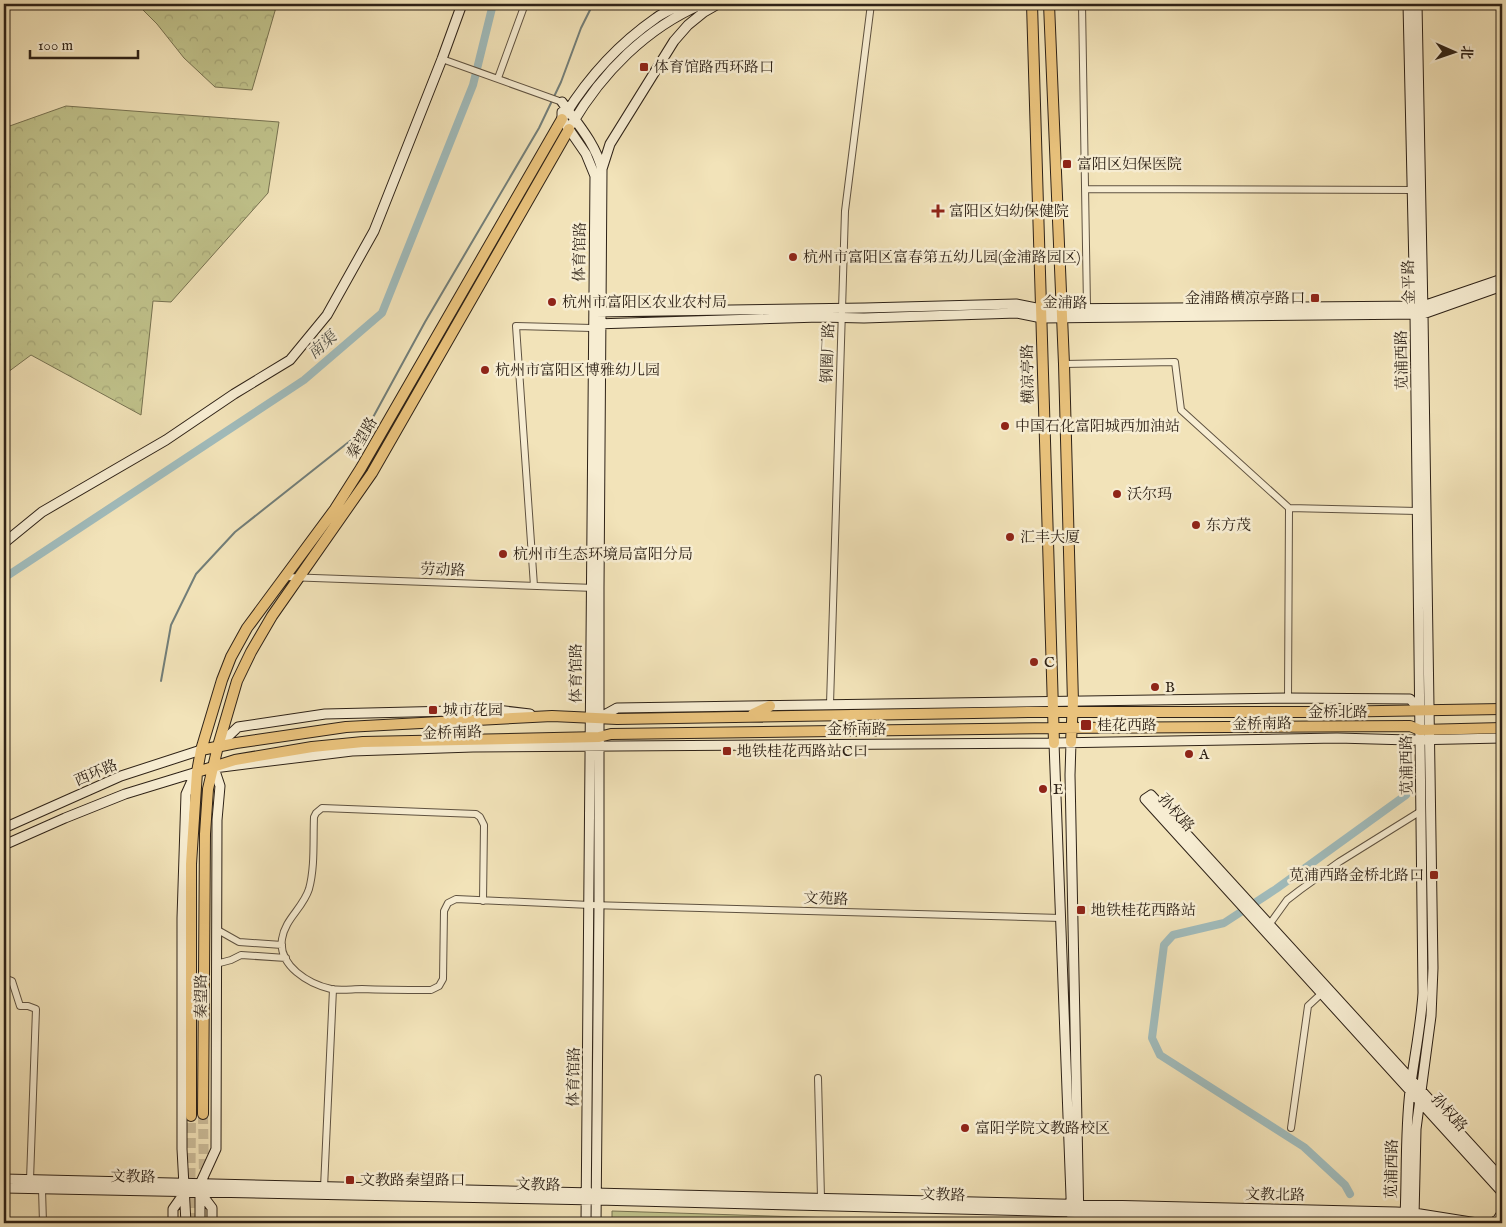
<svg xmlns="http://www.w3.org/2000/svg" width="1506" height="1227" viewBox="0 0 1506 1227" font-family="'IM FELL English','Noto Serif SC',serif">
<defs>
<pattern id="forest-crowns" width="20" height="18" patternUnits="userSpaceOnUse" patternTransform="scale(1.25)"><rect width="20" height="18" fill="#c0c28b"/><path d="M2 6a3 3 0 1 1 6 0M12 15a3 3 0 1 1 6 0" fill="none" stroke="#a5a677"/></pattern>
</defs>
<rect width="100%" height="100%" fill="#f2e3b9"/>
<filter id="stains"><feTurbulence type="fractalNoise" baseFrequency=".004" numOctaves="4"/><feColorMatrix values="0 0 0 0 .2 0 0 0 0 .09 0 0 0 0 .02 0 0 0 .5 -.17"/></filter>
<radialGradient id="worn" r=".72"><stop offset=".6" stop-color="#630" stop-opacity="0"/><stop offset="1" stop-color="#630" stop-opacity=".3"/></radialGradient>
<path fill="#c0c28b" stroke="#777251" d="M612,1211L992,1223H612Z"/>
<path fill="url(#forest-crowns)" stroke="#777251" d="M137,4H277L252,90L215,87L184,58L157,24Z
M66,106L279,122L268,193L171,302L153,301L141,415L31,355L4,375V128Z"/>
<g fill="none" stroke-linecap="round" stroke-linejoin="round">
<path stroke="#727e79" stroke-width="2" d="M161,681L171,625L196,574L235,532L355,437L371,421L425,322L539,128L561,82L581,28L593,4"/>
<path stroke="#a0bbbb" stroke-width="8" d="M4,578L304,380L382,313L473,85L493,4
M1350,1194L1345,1185L1304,1147L1160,1055L1152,1038L1164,945L1173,935L1224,923L1276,889L1406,795"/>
<path stroke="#cbbc99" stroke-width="10" stroke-dasharray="10 5" stroke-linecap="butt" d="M203,1114L204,1177
M190,1223L191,1116"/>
<g stroke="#5f5240" stroke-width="8">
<path id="street" d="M1082,4L1087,307
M442,59L562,102
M498,78L525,4
M1085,189L1415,190
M1064,364L1175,362L1181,410L1289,508L1417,511
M286,577L595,588
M534,586L516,326L592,328
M1288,698L1289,508
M830,704L845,211L871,4
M1500,738L1502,747
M483,901L484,825L480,817L476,814L322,808L316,813L314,817C313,841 315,867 309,889C303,908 285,919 282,939C278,966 309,984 331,989C341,991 352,989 362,989C385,990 408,990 431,990L439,986L443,979L444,911L448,903L456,899L590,905L1061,918
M1269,925L1287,900L1300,890L1339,862L1421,811
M216,929L239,942L282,945
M216,964L231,960L241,955L286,958
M4,978L12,981L20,1006H28L36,1009L30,1180
M818,1078L821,1198
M1291,1128L1308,1006L1322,993
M1501,1131L1502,1003
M324,1188L333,989
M42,1189L43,1223"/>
</g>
<g stroke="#2e2217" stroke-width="11">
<path id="secondary" d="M562,102C577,123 596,144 602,170L599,589V905L596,1223
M562,112V119L586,154L595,176L586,1223
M565,115C588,78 620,43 656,18C664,12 674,8 683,4
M572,124C602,73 646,28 702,4
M602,169L610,144L674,41L688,25L704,12L718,4
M596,312L865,308L1016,304L1041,309L1423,306L1502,279
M595,324L820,317L864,318L1017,313L1042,318L1423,314L1502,286
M4,543L42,512L166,440L234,394L290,360L327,315L374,231L442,59L462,4
M599,718L617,708L1288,698L1410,699L1420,710
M1071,742L1070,775L1079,1223
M1054,743L1072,1223
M218,746L238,727L325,714L496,710L530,714
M4,828L121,776L201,750
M4,845L65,818L125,794L197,772
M4,1179L1396,1212L1414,1213L1477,1223
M1502,1179L1151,795L1145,799L1502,1192
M4,1188L597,1200L1396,1220L1427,1223
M200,1192L212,1208V1223
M1405,1217C1407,1175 1405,1133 1410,1091C1414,1058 1421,1026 1423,993L1415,314L1408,4
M1414,1217L1416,1129L1431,1016L1433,968L1423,314L1417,4
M173,1223V1209L185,1192
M186,1223L182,1149V918L186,794L195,774
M200,1223V1184L216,1149L217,820L220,786L214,768L352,751L473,747L1054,743L1337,738L1410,740L1502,738
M1493,1223L1498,1219L1502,1213"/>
</g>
<g stroke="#2e2217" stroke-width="12">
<path id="primary" d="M1032,4L1054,743
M1049,4L1064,364L1073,702L1071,742
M753,714L770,706
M201,750L236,743L346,727L552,716L617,719L1028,712H1322L1502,709
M197,772L235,760L312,747L363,742L599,737L611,734L1053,728L1410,726L1420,730L1502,728
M203,1114L205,834L208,789L218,746L237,681L251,652L272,616L372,473L569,129
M191,1116V864L197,772L201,750L222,680L231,657L247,628L335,509L361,468L562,119"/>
</g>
<use href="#street" stroke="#f7edd2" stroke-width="6"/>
<use href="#secondary" stroke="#f7edd2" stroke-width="9"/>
<use href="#primary" stroke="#e9c27c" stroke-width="10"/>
</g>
<g fill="#8f2418" stroke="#f7edd2" stroke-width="2">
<rect x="639" y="62" width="10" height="10" rx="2.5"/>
<rect x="1062" y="159" width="10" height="10" rx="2.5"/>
<path d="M935.5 203.5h5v5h5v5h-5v5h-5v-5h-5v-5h5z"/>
<circle cx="793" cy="257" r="5"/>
<rect x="1310" y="293" width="10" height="10" rx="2.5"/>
<circle cx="552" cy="302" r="5"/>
<circle cx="485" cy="370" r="5"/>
<circle cx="1005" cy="426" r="5"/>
<circle cx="1117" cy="494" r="5"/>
<circle cx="1196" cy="525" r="5"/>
<circle cx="1010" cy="537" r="5"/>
<circle cx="503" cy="554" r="5"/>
<circle cx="1034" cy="662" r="5"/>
<circle cx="1155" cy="687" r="5"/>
<rect x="428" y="705" width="10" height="10" rx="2.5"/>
<rect x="1080" y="719" width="12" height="12" rx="2.5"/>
<rect x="722" y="746" width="10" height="10" rx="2.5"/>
<circle cx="1189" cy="754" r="5"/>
<circle cx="1043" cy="789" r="5"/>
<rect x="1429" y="870" width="10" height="10" rx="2.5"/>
<rect x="1076" y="905" width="10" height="10" rx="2.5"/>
<circle cx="965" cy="1128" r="5"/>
<rect x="345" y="1175" width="10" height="10" rx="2.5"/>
</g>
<g text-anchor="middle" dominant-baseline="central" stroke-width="5" stroke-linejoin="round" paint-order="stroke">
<g font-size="15" fill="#2e2217" stroke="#f7edd2" text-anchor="start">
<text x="654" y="67">体育馆路西环路口</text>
<text x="1077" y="164">富阳区妇保医院</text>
<text x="949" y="211">富阳区妇幼保健院</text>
<text x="803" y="257">杭州市富阳区富春第五幼儿园(金浦路园区)</text>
<text x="1305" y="298" text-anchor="end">金浦路横凉亭路口</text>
<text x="562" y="302">杭州市富阳区农业农村局</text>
<text x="495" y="370">杭州市富阳区博雅幼儿园</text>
<text x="1015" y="426">中国石化富阳城西加油站</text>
<text x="1127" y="494">沃尔玛</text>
<text x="1206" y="525">东方茂</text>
<text x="1020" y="537">汇丰大厦</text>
<text x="513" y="554">杭州市生态环境局富阳分局</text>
<text x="1044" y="662">C</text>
<text x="1165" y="687">B</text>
<text x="443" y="710">城市花园</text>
<text x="1097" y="725">桂花西路</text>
<text x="737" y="751">地铁桂花西路站C口</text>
<text x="1199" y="754">A</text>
<text x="1053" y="789">E</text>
<text x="1424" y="875" text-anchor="end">苋浦西路金桥北路口</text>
<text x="1091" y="910">地铁桂花西路站</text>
<text x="975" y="1128">富阳学院文教路校区</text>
<text x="360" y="1180">文教路秦望路口</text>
</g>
<g font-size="15" fill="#2e2217" stroke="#f7edd2">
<text transform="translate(580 252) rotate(-89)">体育馆路</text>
<text transform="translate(1409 282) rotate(-91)">金平路</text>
<text transform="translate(1065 303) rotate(1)">金浦路</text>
<text transform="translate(828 353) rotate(-88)">钢圈厂路</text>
<text transform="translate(1402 360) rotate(-91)">苋浦西路</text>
<text transform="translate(1028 374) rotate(-91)">横凉亭路</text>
<text transform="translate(362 438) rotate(-60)">秦望路</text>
<text transform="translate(443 570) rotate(2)">劳动路</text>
<text transform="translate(576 673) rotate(-90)">体育馆路</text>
<text x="1338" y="712">金桥北路</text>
<text transform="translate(1262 724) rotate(-1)">金桥南路</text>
<text x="857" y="729">金桥南路</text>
<text transform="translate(452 733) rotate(-2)">金桥南路</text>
<text transform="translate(1407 765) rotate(-91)">苋浦西路</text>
<text transform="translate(96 773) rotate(-23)">西环路</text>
<text transform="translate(1176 813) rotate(48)">孙权路</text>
<text transform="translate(826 899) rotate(2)">文苑路</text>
<text transform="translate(201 996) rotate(-90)">秦望路</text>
<text transform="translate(574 1077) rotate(-89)">体育馆路</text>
<text transform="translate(1449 1113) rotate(48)">孙权路</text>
<text transform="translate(1392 1169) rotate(-89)">苋浦西路</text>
<text transform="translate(133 1177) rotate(1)">文教路</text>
<text transform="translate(538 1185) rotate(1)">文教路</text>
<text transform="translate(943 1195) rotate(2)">文教路</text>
<text transform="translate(1275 1195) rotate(1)">文教北路</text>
</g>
<g font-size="16" font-style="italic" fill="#505048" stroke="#f7edd2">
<text transform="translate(323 346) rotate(-41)">南渠</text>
</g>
</g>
<rect width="1506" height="1227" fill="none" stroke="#f2e3b9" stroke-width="20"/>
<rect x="5" y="5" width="1496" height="1217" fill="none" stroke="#2e2217" stroke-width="2.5"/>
<rect x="10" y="10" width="1486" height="1207" fill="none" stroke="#2e2217"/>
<g transform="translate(1454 52) rotate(92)" stroke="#f7edd2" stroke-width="4" paint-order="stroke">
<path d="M0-4L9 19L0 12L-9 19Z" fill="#2e2217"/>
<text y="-8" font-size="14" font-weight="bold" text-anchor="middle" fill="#2e2217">北</text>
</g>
<path d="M30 50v8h108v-8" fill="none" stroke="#2e2217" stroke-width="2.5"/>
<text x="38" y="50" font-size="15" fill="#2e2217" stroke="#f7edd2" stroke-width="4" paint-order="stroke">100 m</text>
<rect width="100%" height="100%" filter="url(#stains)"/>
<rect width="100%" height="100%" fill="url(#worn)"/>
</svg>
